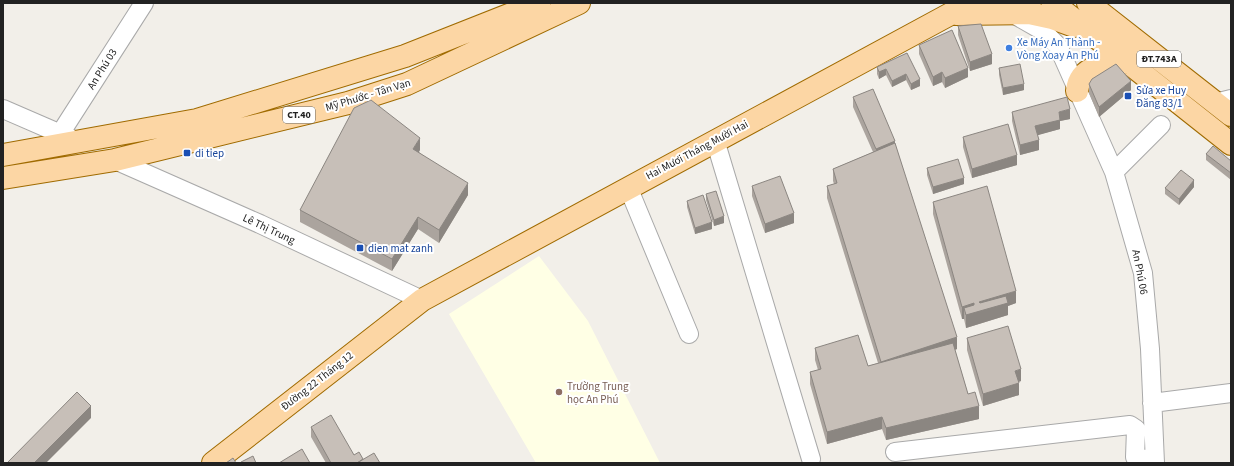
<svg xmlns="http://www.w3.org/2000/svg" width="1234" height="466" viewBox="0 0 1234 466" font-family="'Source Sans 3',sans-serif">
<rect width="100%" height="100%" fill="#f2efe9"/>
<path fill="#ffffe5" d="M539,256L588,321L660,463H536L449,314Z"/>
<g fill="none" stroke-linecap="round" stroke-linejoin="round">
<g stroke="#a9a9a9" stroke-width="20">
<path id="minor" d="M1015,15L1043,31L1058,46L1114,172L1143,273L1150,349L1155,463
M1215,103L1231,99
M3,109L70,138
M60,134L144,3
M715,140L811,459
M115,160L260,224L422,300
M1114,172L1161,125
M628,187L689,334
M1152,403L1231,393
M895,452L1130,425L1136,429L1135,457L1138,459L1154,458"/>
</g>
<g stroke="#a06b00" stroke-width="24">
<path id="major" d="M1053,3L1231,144
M1088,3L1231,115
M956,14L1029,13L1052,18L1074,26
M1077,91C1079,66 1108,61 1129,63
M3,155L197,120L405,56L539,3
M3,178L115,160L348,103L407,84L579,3
M213,463L422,300L954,12L974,3"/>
</g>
<use href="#minor" stroke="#fff" stroke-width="18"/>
<use href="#major" stroke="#fcd6a4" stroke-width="22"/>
</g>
<path fill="#aba49e" d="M958,26L992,64L970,71L958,35Z
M919,45L968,77L945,88L942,82L933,86L919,54Z
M907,53L920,86L911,90L906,80L892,87L886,75L879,79L877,74V67Z
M999,68L1024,90L1003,95L999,75Z
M1089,84L1131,90L1099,117L1089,93Z
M853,97L895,143L957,349L955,350L968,394L979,419L886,440L882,429L827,444L810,384V372L818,370L815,360V348L868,366L878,363L827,198V186L834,184L833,181V169L873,152L853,107Z
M1012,112L1070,119L1060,121V129L1037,135L1039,150L1020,155L1012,121Z
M963,137L1017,165L972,178L963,147Z
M420,150L419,152L468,195L439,243L418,229L392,271L300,222V210Z
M1206,154L1231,161V180L1206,160Z
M927,168L964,184L933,194L927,175Z
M752,186L794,223L765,233L752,196Z
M1194,187L1179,205L1165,194V188Z
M706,194L724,223L714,226L706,200Z
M687,201L712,229L695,234L687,207Z
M933,202L1016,303L1008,306V315L966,328L964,319H962L933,214Z
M967,338L1021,381L1018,382L1019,395L983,406L967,350Z
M311,427L354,455L363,459L380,463H326L311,437Z"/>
<path fill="#8b8681" d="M992,54V64L970,71V62Z
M968,68V77L945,88V78Z
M886,69V75L879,79V72Z
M942,72V82L933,86V77Z
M906,74V80L892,87V81Z
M920,79V86L911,90V84Z
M1131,81V90L1099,117V107Z
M1024,84V90L1003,95V88Z
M1070,109V119L1060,121V129L1035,136V126L1059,112Z
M420,138V150L413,161V149Z
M1039,140V150L1020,155V145Z
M895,141V151L876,159V149Z
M1017,155V165L972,178V169Z
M964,178V184L933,194V187Z
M1194,180V187L1179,205V199Z
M468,183V195L439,243V230Z
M794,213V223L765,233V224Z
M724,216V223L714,226V220Z
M418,217V229L392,271V259Z
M712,222V229L695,234V228Z
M1016,291V303L1008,306V315L966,328V315L964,308V319H962V307L974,303V313L979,302Z
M957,337V349L881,374V362Z
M1021,369V381L1015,383V371Z
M1019,383V395L983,406V394Z
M91,406V418L46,463H34Z
M979,406V419L886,440V428Z
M882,417V429L827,444V432Z"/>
<path fill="#c7bfb8" stroke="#8b8681" d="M981,24L992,54L970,62L958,26Z
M952,30L968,68L945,78L942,72L933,77L919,45Z
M907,53L920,79L911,84L906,74L892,81L886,69L879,72L877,67Z
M1020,64L1024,84L1003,88L999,68Z
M1116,64L1131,81L1099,107L1089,84L1092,79Z
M873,89L895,141L876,149L853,97Z
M1067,97L1070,109L1059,112L1060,120L1035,126L1039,140L1020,145L1012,112Z
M371,100L420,138L413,149L468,183L439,230L418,217L392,259L300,210L354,108Z
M1008,124L1017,155L972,169L963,137Z
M895,143L957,337L881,362L827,186L837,183L833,169Z
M1213,146L1231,161V173L1206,154Z
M958,159L964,178L933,187L927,168Z
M1181,170L1194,180L1179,199L1165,188Z
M780,176L794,213L765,224L752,186Z
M987,186L1016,291L979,302L980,303L1006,296L1008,303L966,315L964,308L974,305V303L962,307L933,202Z
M716,191L724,216L714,220L706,194Z
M703,195L712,222L695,228L687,201Z
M1008,326L1021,369L1015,371L1019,383L983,394L967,338Z
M858,335L868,366L953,343L968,394L975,392L979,406L886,428L882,417L827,432L810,372L821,369L815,348Z
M77,392L91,406L34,463H7Z
M331,415L354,455L359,452L363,459L357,463H331L311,427Z
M302,449L310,463H279Z
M374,453L380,463H357Z
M253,456L256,463H241V462Z
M233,458L236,463H226Z"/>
<circle fill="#3f7fe0" stroke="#fff" stroke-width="1.5" cx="1009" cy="48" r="4"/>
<g fill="#1a4fb4" stroke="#fff" stroke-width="1.5">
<rect x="1124" y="92" width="8" height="8" rx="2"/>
<rect x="183" y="149" width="8" height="8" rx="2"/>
<rect x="356" y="244" width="8" height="8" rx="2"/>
</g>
<circle fill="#8d6e63" stroke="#fff" stroke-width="1.5" cx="559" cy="392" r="4"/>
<g text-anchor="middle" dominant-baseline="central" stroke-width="4" stroke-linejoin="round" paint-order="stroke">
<g fill="#fff" stroke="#646464" stroke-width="1">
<rect x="1137" y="51" width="44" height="16" rx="3"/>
<rect x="283" y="107" width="32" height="16" rx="3"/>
</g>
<g font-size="10" font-weight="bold" fill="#222">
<text x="1159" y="59">ĐT.743A</text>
<text x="299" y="115">CT.40</text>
</g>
<g font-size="11" fill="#366cbe" stroke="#fff" text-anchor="start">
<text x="1017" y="42">Xe Máy An Thành -<tspan x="1017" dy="13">Vòng Xoay An Phú</tspan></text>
</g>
<g font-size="11" fill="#222" stroke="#fff">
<text transform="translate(102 69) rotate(-58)">An Phú 03</text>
<text transform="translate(368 95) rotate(-17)">Mỹ Phước - Tân Vạn</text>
<text transform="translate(697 150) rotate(-28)">Hai Mươi Tháng Mười Hai</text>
<text transform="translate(269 229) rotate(25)">Lê Thị Trung</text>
<text transform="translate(1140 272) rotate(79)">An Phú 06</text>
<text transform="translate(317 381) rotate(-38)">Đường 22 Tháng 12</text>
</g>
<g font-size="11" fill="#164399" stroke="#fff" text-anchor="start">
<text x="1136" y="90">Sửa xe Huy<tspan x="1136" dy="13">Đăng 83/1</tspan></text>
<text x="195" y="153">di tiep</text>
<text x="368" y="248">dien mat zanh</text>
</g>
<g font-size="11" fill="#785e54" stroke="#fff" text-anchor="start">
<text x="567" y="386">Trường Trung<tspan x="567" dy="13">học An Phú</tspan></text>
</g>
</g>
<rect width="1234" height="466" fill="none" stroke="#222222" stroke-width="8"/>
</svg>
